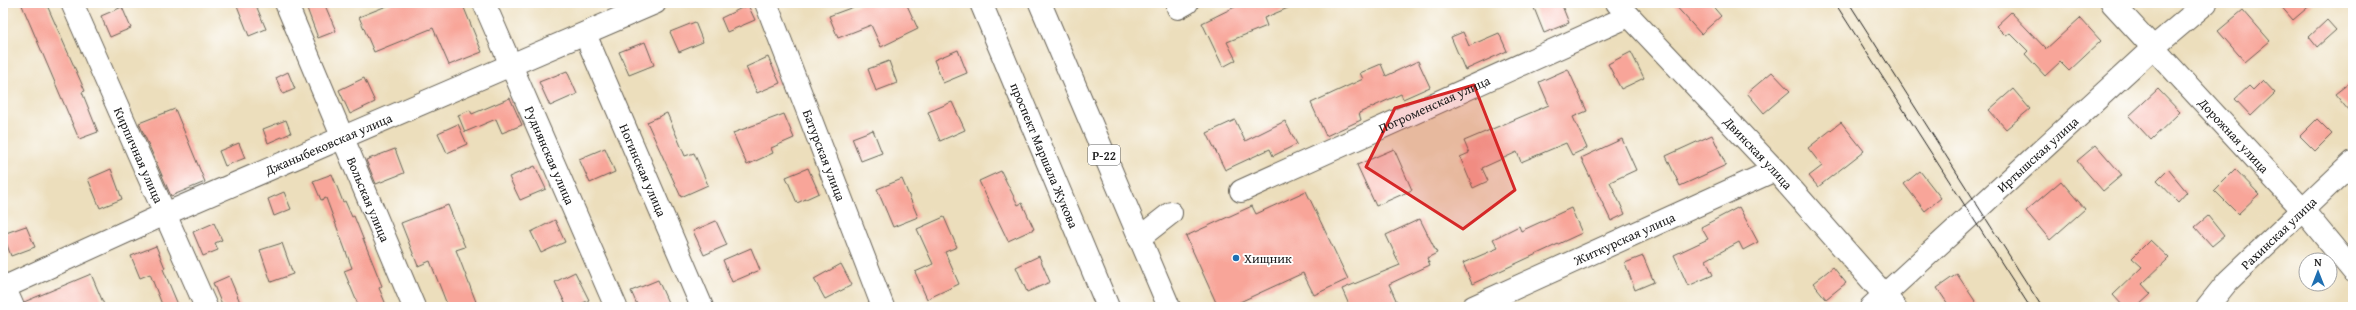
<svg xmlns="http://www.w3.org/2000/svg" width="2356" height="310" viewBox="0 0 2356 310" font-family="'Gentium Book Plus',serif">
<rect width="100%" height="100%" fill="#fff"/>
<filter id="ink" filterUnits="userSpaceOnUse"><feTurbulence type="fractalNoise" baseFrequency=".025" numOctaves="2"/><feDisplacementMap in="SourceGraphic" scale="8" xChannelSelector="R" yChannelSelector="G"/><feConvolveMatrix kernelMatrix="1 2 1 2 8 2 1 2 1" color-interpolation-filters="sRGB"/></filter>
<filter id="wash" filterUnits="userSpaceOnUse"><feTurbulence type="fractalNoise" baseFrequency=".012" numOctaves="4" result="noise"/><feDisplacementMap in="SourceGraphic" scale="16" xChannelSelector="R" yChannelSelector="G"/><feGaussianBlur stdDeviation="0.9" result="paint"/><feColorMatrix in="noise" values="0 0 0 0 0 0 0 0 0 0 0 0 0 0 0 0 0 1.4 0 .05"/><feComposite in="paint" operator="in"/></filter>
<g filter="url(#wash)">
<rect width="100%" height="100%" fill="#ecdebc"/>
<g id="blocks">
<path fill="#f8a599" d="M21,3H46L85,91L82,92L98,132L79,139Z
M236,3H255L266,29L249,36Z
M305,3H324L336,31L318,38Z
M394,3H462L482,52L449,65L433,28L374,52L359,17Z
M864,3H906L918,29L881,47L871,25L838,38L829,16Z
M1243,3H1300L1264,18L1267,26L1227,42L1236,60L1223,67L1202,23Z
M1532,3H1561L1569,23L1544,33Z
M1673,3H1710L1721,16L1701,34Z
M2278,3H2313L2293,20Z
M748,5L755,20L727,32L721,18Z
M122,7L131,28L110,37L101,16Z
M2243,10L2270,41L2245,62L2218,31Z
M2011,12L2046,49L2080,18L2101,41L2069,71L2060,62L2045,76L2025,54L2028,51L2010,33L2006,36L1996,26Z
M2327,20L2336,30L2317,47L2309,37Z
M695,22L703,42L679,52L670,32Z
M1463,32L1469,46L1499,33L1507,51L1465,70L1451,37Z
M645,42L654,65L629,75L619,52Z
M958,50L967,73L943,83L934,60Z
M1631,52L1644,78L1621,89L1608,64Z
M768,57L780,83L757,93L746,67Z
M889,61L897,83L876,91L868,69Z
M1418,61L1430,87L1403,99L1401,94L1359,113L1361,120L1326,136L1311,103L1363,79L1360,73L1381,64L1386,76Z
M1568,69L1587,111L1573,117L1587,148L1572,155L1566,143L1521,162L1517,152L1482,168L1488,181L1473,188L1460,157L1469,153L1464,141L1549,105L1539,82Z
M567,71L577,94L550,106L539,82Z
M288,72L295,89L283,94L276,78Z
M1772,72L1790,91L1764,113L1747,93Z
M364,78L375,102L350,114L339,90Z
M2263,80L2275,93L2251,116L2235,99L2249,86L2253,90Z
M2353,80V116L2335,94Z
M2013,89L2030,109L2006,129L1989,110Z
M2158,89L2180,112L2151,140L2129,116Z
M510,98L522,125L502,133L496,119L465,132L458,115L470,110L472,114Z
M952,102L965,130L940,141L928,112Z
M175,109L205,182L171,196L139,123Z
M667,113L685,156L694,153L708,185L681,197L647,122Z
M784,114L794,138L771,148L773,153L747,165L733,133Z
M2317,119L2332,134L2315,151L2300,136Z
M286,120L291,133L268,143L263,129Z
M1235,120L1245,141L1285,121L1297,144L1273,156L1270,149L1225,170L1207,133Z
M1841,122L1864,151L1818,187L1809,176L1822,166L1808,148Z
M458,124L467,144L447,153L438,133Z
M873,130L882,153L861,161L852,138Z
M1712,135L1726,165L1680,186L1666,156Z
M1622,139L1636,170L1610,182L1625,214L1611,221L1581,158Z
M239,143L245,158L225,166L219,151Z
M2096,145L2122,175L2103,191L2077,161Z
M605,148L615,172L590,183L579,159Z
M395,149L404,173L376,184L366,160Z
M1394,149L1412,190L1376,206L1357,165Z
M535,166L546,189L520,200L509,177Z
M808,168L819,193L797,203L786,177Z
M111,169L122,199L100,208L88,179Z
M2168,169L2187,192L2178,202L2157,180Z
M2235,169L2259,194L2238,214L2214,190Z
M1001,171L1018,205L1022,203L1034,229L1008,241L979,181Z
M1920,171L1941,198L1925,211L1904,184Z
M332,174L343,202L345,201L352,217L354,216L382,286L379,288L387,307H359L344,271L352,268L326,198L321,200L313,181Z
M902,179L918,217L893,227L877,189Z
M2061,181L2085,209L2050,240L2026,211Z
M1306,191L1348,279L1314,295L1303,273L1229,307H1218L1186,236L1252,206L1256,214Z
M284,192L291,209L274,216L268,199Z
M448,205L465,247L456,250L478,307H448L430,261L418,266L401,223Z
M1739,207L1758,242L1743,250L1739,242L1706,260L1713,275L1688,286L1674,255L1708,239L1701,227Z
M1571,208L1582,233L1472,284L1463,263L1498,248L1493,239L1519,226L1521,231Z
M2208,216L2224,236L2212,246L2195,227Z
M944,217L957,247L945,252L959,284L927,299L915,272L933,264L917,229Z
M1420,219L1437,253L1427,258L1430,265L1389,284L1399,307H1350L1342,289L1400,265L1386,235Z
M555,220L565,242L541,253L531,232Z
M716,221L727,245L704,255L693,231Z
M214,223L222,240L215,243L218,250L203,256L193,232Z
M26,226L35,247L11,256L3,234Z
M2150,240L2169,258L2142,284L2151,294L2137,307H2124L2113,295L2142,267L2132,258Z
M282,243L293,274L271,282L260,250Z
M156,246L165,268L163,269L179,307H163L150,274L140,278L131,256Z
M751,248L760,270L732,282L723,260Z
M1039,256L1050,282L1027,292L1016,267Z
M1643,256L1654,282L1635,290L1625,263Z
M841,264L852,285L825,299L814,279Z
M1833,267L1846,283L1826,299L1813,283Z
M575,272L589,300L575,307H567L555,282Z
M91,274L105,307H25L24,302Z
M1957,274L1979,307H1950L1937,288Z
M229,276L242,307H224L220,300L213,283Z
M658,280L670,307H638L631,291Z"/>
</g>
</g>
<g filter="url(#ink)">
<use href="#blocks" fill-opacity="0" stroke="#656054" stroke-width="1"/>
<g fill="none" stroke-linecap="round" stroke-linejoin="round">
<g stroke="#656054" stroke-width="24">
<g id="minor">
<path id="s1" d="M72,3L206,307"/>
<path id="s2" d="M286,3L414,307"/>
<path id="s3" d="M484,3L616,307"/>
<path id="s4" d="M766,3L883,307"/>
<path id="s5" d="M1617,3L1775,170L1895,307"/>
<path id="s6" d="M2112,3L2302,209L2353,271"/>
<path d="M1178,8L1187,3"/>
<path id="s7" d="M585,34L702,307"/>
<path id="s8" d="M1241,191L1629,16"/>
<path d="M1139,238L1171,213"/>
<path d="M3,284L13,307"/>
<path id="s9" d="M1473,307L1775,170"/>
<path id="s10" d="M1871,307L2154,47L2206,3"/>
<path id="s11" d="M2207,307L2228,281L2353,162"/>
</g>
</g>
<g stroke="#656054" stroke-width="24">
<g id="major">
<path id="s12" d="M3,288L165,214L655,3"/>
</g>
</g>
<g stroke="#656054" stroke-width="24">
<g id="highway">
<path id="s13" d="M981,3L1108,307"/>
<path d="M1040,3L1169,307"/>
</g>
</g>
<use href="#minor" stroke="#fff" stroke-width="22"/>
<use href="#major" stroke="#fff" stroke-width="22"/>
<use href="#highway" stroke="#fff" stroke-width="22"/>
<path stroke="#1c1c1c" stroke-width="1" d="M1835,3L2030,307
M1849,3L2042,307"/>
</g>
</g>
<path fill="#d62828" fill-opacity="0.2" stroke="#d62828" stroke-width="3" stroke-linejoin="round" d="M1474,85L1515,190L1463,229L1366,167L1395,108Z"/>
<circle fill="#1f6fb2" stroke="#fff" stroke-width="1.5" cx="1236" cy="258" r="4"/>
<g text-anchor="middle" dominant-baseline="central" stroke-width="3.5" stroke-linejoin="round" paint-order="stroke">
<rect fill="#fff" stroke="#606060" stroke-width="1" x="1088" y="145" width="32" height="20" rx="3"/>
<g font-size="12" font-weight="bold" fill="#1c1c1c">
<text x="1104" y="155">Р-22</text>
</g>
<g font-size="13" fill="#1c1c1c" stroke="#fff">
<text stroke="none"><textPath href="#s8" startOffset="212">Погроменская улица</textPath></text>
<text stroke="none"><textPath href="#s6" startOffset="180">Дорожная улица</textPath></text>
<text stroke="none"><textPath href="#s12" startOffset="356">Джаныбековская улица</textPath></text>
<text stroke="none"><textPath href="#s5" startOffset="206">Двинская улица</textPath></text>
<text stroke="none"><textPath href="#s10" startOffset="226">Иртышская улица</textPath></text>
<text stroke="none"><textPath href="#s1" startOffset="166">Кирпичная улица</textPath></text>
<text stroke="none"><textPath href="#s3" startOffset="166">Руднянская улица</textPath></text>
<text stroke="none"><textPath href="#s4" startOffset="163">Батурская улица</textPath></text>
<text stroke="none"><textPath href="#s13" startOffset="165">проспект Маршала Жукова</textPath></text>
<text stroke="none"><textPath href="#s7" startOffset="148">Ногинская улица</textPath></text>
<text stroke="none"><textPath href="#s2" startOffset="213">Вольская улица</textPath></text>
<text stroke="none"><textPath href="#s11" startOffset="103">Рахинская улица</textPath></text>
<text stroke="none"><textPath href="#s9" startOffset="166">Житкурская улица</textPath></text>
</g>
<g font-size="13" fill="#1c1c1c" stroke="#fff" text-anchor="start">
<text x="1244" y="258">Хищник</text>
</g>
</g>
<rect width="2356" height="310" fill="none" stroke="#fff" stroke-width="16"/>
<g transform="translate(2318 272)"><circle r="19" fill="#ffffff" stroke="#a4a4a4"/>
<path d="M0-3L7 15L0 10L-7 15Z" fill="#1f6fb2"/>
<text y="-6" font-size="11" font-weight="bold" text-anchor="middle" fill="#1c1c1c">N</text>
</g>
</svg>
